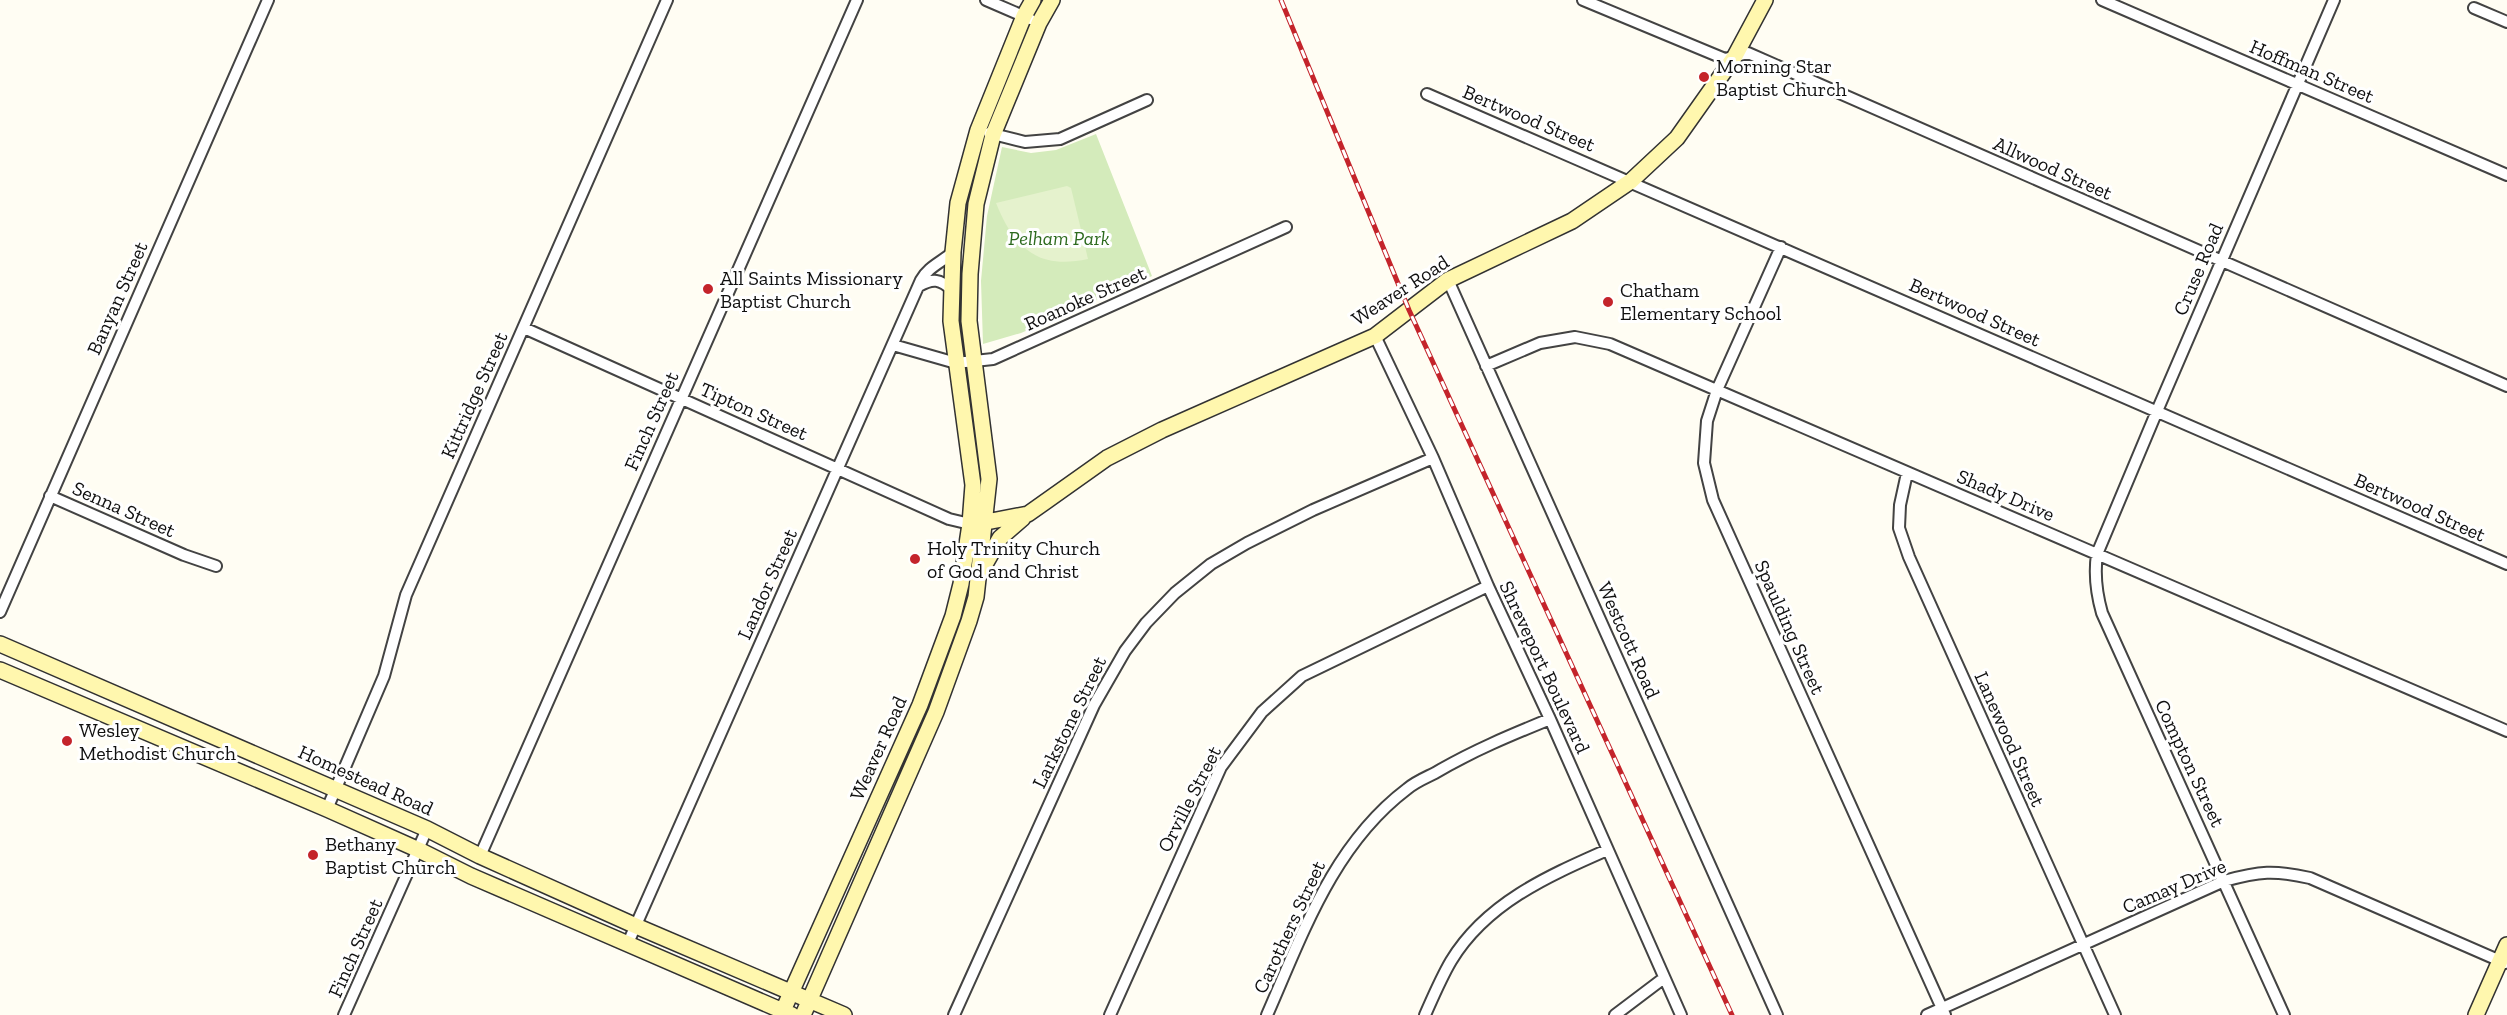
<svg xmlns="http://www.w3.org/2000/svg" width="2507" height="1015" viewBox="0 0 2507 1015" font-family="'Zilla Slab',serif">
<rect width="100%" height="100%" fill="#fffdf3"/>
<path fill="#d4ebbb" d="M1096,134L1152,276L1021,333L983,344L981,281L987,216L1002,147L1031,153L1056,150Z"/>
<path fill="#e5f2cd" d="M1067,186L1071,188L1088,259C1038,270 1014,248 996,203Z"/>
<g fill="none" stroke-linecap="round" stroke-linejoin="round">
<g stroke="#434343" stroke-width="14">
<path id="street" d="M986,0L1030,19
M1583,0L1725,59L1748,53L2507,386
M2102,0L2507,175
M2474,8L2507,22
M1427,94L2507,564
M989,133L1025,142L1060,139L1147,100
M1781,247L1717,390L1707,421L1704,463L1713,500L1945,1015
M1448,280L1777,1015
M919,286C933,278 940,279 952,290
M524,328L949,519L970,524
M1375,336L1433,458L1488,586L1550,719L1681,1015
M893,345L956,363L993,359L1286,227
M1486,366L1540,343L1575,337L1610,344L2507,731
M1907,473L1900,505L1899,528L1909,557L2115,1015
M50,496L184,555L216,566
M0,612L268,0
M327,809L384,676L406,595L667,0
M480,856L857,0
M628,943L921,280C928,267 942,262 953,252
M344,1015L427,829
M954,1015L1094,705L1125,651L1146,623L1175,593L1211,564L1247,543L1313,510L1433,458
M1110,1015L1221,767L1262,712L1302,676L1488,586
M1267,1015C1303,933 1333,845 1407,789C1415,782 1425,778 1435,773C1472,751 1511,735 1550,719
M1425,1015C1433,997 1441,978 1451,961C1486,903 1548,876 1607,850
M1615,1015L1664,978
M1927,1015L2224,881C2260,871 2274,870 2310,878L2505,963
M2284,1015L2102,613C2096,592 2094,575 2097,554L2157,411L2334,0"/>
</g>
<g stroke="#323232" stroke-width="18">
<path id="secondary" d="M976,524L1028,514L1107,458L1162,430L1375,336L1448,280L1572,221L1631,181L1677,138L1735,56L1765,0
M984,566L1000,538L1023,518
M0,644L427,829L480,856L636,926L844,1015
M0,670L327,809L419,850L471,876L792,1015
M781,1015L920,705L953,616L961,584L970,524L973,485L951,321L953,252L958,203L978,130L1024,16L1033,0
M803,1015L936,712L969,621L976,597L989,479L969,321L970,274L976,204L993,135L1039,23L1052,0
M2476,1015L2507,945"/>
</g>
<use href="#street" stroke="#fff" stroke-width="10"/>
<use href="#secondary" stroke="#fff7ae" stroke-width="15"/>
<g stroke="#c4242b" stroke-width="5">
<path id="rail" d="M1281,0L1409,310L1732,1015"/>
</g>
<use href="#rail" stroke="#fff" stroke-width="3" stroke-dasharray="9" stroke-linecap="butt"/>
</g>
<g fill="#c4242b" stroke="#fff" stroke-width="2">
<circle cx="1704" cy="77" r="6"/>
<circle cx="708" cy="289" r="6"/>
<circle cx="1608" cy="302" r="6"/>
<circle cx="915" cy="559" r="6"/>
<circle cx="67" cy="741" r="6"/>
<circle cx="313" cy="855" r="6"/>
</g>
<g text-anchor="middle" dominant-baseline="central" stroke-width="6" stroke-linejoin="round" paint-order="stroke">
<g font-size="20" fill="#101010" stroke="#fff" text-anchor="start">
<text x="1716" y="66">Morning Star<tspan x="1716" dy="23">Baptist Church</tspan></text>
<text x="720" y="278">All Saints Missionary<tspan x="720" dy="23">Baptist Church</tspan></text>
<text x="1620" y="290">Chatham<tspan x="1620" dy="23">Elementary School</tspan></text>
<text x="927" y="548">Holy Trinity Church<tspan x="927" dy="23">of God and Christ</tspan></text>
<text x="79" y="730">Wesley<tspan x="79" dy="23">Methodist Church</tspan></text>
<text x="325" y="844">Bethany<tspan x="325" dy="23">Baptist Church</tspan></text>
</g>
<g font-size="20" fill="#101010" stroke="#fff">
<text transform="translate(2312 71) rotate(23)">Hoffman Street</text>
<text transform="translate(1529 118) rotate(23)">Bertwood Street</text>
<text transform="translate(2053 168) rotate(24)">Allwood Street</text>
<text transform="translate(2198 269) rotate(-67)">Cruse Road</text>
<text transform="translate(1400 290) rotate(-33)">Weaver Road</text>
<text transform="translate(117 298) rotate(-66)">Banyan Street</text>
<text transform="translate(1085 298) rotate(-24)">Roanoke Street</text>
<text transform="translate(1975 312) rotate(24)">Bertwood Street</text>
<text transform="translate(474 395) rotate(-66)">Kittridge Street</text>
<text transform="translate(754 411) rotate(24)">Tipton Street</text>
<text transform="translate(651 421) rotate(-66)">Finch Street</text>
<text transform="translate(2006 495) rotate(23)">Shady Drive</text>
<text transform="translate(2420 507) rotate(24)">Bertwood Street</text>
<text transform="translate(124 509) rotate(24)">Senna Street</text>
<text transform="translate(767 584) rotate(-66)">Landor Street</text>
<text transform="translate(1790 627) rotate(66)">Spaulding Street</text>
<text transform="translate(1629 640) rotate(66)">Westcott Road</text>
<text transform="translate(1545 667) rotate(65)">Shreveport Boulevard</text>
<text transform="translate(1069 722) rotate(-64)">Larkstone Street</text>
<text transform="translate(2010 739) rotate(66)">Lanewood Street</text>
<text transform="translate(878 748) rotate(-66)">Weaver Road</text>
<text transform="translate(2190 763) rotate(65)">Compton Street</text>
<text transform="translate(366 780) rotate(24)">Homestead Road</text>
<text transform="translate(1189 799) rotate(-63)">Orville Street</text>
<text transform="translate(2174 886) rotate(-23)">Camay Drive</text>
<text transform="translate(1289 927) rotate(-65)">Carothers Street</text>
<text transform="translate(355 948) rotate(-66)">Finch Street</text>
</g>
<g font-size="20" font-style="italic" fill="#2d6a1e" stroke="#fff">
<text x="1059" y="238">Pelham Park</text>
</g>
</g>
</svg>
